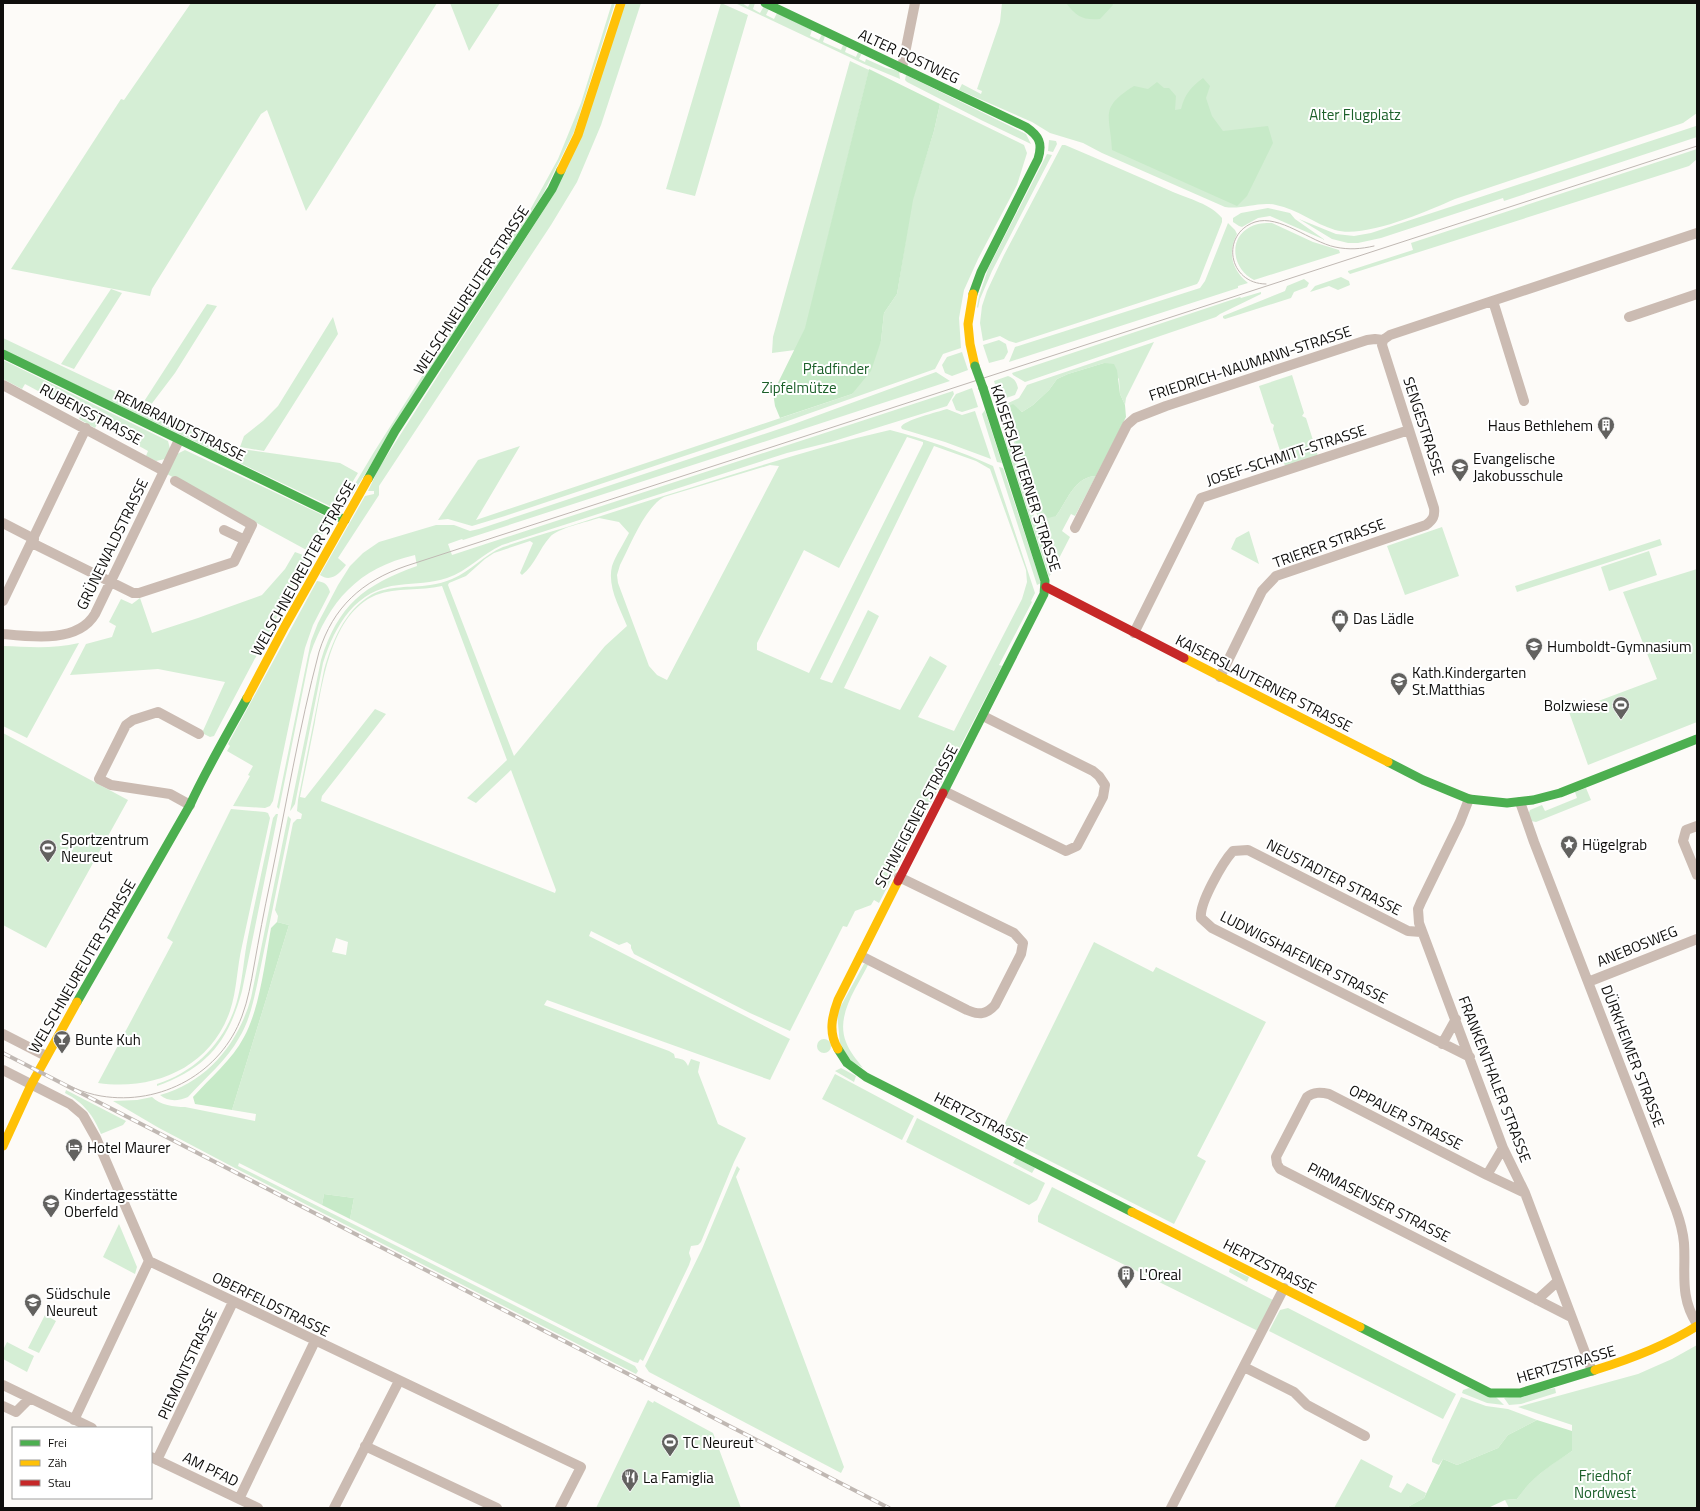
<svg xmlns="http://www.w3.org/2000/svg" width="1700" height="1511" viewBox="0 0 1700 1511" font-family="'Titillium Web',sans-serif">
<rect width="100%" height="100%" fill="#fdfbf8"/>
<path fill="#d5eed5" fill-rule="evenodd" d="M191,3H437L306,211L267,110L261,114L152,289L150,296L11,269L121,99L124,100Z
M450,3H500L469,51Z
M612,3H615L574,132L543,194L443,349L440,347L530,210L558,159L581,103Z
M625,3H641L601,125L577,182L551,225L379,486V495L338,558L346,565C340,573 331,583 320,575L365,496L374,494V491H368L379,468L554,194Z
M721,3L748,15L695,196L666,189Z
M735,3H742L748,7L750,3H755L753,9L760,13L764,6L769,9L766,15L774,19L777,13L812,30L810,36L819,40L822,34L825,36L823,42L841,50L843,45L847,46L845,52L856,57L858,52L862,53L859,59L865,62L866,59L886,68L899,71L900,79L864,64Z
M1002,3H1697V113L1683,123L1455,199C1427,211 1365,239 1335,230C1315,224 1297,209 1276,205C1259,201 1242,210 1225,207L1102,153L1083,143L1050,133L1032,122L959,90L962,84L981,94L982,91L977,89L1000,22Z
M850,61L869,70L806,327L795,350L772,353L773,337Z
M906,75L1026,134L1031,144L981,120L907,82L905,80Z
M940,104L1024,145L1027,153L1017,185L978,259L964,290L959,318L961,348L943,354L935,369L759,431L505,516L472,526L448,519L438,520L478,460L520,446L476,520L852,394L881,341L884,313L897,294L912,201L934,131Z
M1697,124V137L1504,201L1503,198L1381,238L1358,243H1348L1332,239L1299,219L1336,234L1354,236L1371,233L1696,126Z
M1049,140L1056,141L1057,144L1053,152L1048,151Z
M1062,145H1065C1101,160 1137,176 1173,192C1189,199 1211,204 1222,218V222L1199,281L1197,284L1016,343L1009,341L1000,336L983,341L980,323L982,306L987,291L1004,255Z
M1697,149V159L1689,166L1350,274L1348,272V271L1413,250L1411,243Z
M1047,154L1052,155L992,271L980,299L978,308L977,307L979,296L988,269Z
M1268,208L1290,213L1295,219L1325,240L1270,216L1258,218L1242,227L1239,226L1233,222V218L1241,213Z
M1228,223L1235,230L1237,234C1227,253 1232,270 1248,283L1238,286V288L1009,362L1015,347L1200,288L1205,281Z
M1272,223L1313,242L1339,250L1340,253L1254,280C1233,270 1227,239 1250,227C1257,223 1265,223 1272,223Z
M1341,277L1349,281L1350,285L1338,290L1329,286L1310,292L1315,286Z
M1304,279L1309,283L1307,287L1294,292L1291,298L1225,319L1223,318V316L1285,291L1287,286Z
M111,289L122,293L74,369L61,364Z
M1261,292V294L1220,314L1216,317L1025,382L1013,375L1012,373L1240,297L1241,298Z
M207,304L217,306L175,373L150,406L143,403Z
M333,317L338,334L264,451L240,447L244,436L263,421L278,406Z
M3,338L234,448L340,463L358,473L336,509L3,350Z
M999,340L1006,344L1008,352L1004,359L989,363L983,345Z
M1154,342L1126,398L1125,405L1120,394L1119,379L1104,363L1068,374L1057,379L1049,390L1033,405L1022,412L1017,408L1004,410L1029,473L1033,495L1056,516C1068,500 1074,477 1096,476L1075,516L1071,514L1062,531L1070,537L1054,568L1003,408L1006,404L1019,398L1027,385Z
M438,351L441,353L345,506L340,509L374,452Z
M962,352L968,370L952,376L945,373L942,365L947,357Z
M3,360L168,441L170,449L165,459L156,461L146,456L148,451L98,423L95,428L79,419L81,414L25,384L22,389L3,379Z
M936,372L950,381L463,540L462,539L448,544L452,555L953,391L954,394L947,406L831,442L787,453L502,545C482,554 468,571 447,578C431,583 416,583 399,585C356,589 335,625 323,663L295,804L291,810L290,811L321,660C338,605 364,585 417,566L415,555C358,568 329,601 310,655L279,809L277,807L311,641L318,623L338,585L350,566L363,553L379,542L436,525H454L470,531L479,529L794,424Z
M1292,375L1304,413L1302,416L1306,418L1318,456L1285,466L1273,429L1274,425L1271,423L1259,386Z
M1008,376C1015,379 1016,381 1018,388L1015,395L1000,400L994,381Z
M972,388L978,407L962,412L956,410L952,400L956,394Z
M947,409L962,415L975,411L991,459L945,442L902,429L901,427C904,420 938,412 947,409Z
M985,410L1002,463L997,462L982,414Z
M1003,419L1052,572L1049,577L1006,444L1001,420Z
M890,430C925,439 960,451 993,466L1035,593L1031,601L1032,602L999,665L1002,666L879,903L874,900L871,905L855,911L847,927L843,926L790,1031L750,1013L634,954L631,948V945L627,942L619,945L591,931L589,936L790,1039L770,1080L547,1000L544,1005L669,1051L674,1054L675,1058C682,1059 685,1059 688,1066L691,1059L700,1062L698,1072L718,1124L746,1138L734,1162L701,1242L698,1245L691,1246L689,1253L691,1259L689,1265L643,1361L640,1359L638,1363L634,1362L350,1219L354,1198L324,1194L322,1205L239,1163L238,1166L635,1366L638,1371L636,1374L233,1167L159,1128L113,1101L137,1100L152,1097C160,1105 174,1107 185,1107L255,1121L256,1114L232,1110L289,925L277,922L278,916L275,910L293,823L297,819H301L302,814L297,811L298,800L324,670C332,642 344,611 371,595C389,585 410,588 430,585C438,584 445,582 452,579C471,571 484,555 503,547C524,540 546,533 567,527C610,513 653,499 696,486C760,466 824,445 890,430ZM907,437L923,442V444L809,673L757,650V643L804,550L839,568ZM934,446L976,461L990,469L1026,570L1027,582L1022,599L954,731L918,717L947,666L930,656L900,710L844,688L879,616L868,610L832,683L820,679ZM770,465L779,466L667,680L657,675L649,666L618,583L617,575L620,565C630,546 645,507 664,497ZM599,518L619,522L629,533C624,543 616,555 612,566C607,587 620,608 627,626L605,646L514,756L448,585L449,583L466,576L485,559L494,553L530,541L533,543L520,573L522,575C535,565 539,549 550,537C558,528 587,522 599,518ZM442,586L507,760L467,798L476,803L511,770L556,890L555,893L321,801L322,796L386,714L375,709L305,798L300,797C305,772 310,747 315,722C323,681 331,614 376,595C397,587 420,591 442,586ZM336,938L348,942L346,955L332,952Z
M185,450L331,519L312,553L167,474L177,454Z
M999,467L1003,468L1041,583L1037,585Z
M1442,527L1459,576L1405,595L1387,546Z
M1249,531L1259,564L1231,549L1236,538Z
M1660,539L1662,545L1517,592L1515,586Z
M1649,551L1657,575L1609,591L1601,567Z
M295,552L303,555L305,564L214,736L210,737L202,733L225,682L158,669L70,675L86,644L112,637L116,626L109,622L121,599L132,604L140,598L152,633L198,618L262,595L285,569Z
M1697,569V722L1588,765L1569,712L1657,679L1623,592Z
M317,581C325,582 328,585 330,592L313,625L305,648L273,801L270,806L265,808L233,806L250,776L248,775L253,766L227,751L230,746L228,744Z
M79,643L27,738L3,726V646C29,647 54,649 79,643Z
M3,733L128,800L46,948L3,925Z
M1586,788L1591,800L1536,822L1531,821L1528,815L1530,810L1542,805L1545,811L1577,798L1575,792Z
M231,809L265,812L268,813L270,818C261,860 251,903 242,946C237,967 237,990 230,1011C210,1068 154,1091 98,1083L173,942L167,938Z
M276,814H278L242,991C228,1042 207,1068 157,1086V1084C198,1071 228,1038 238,997C243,977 244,956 248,937C256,897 265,857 273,818Z
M288,816L291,819L257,985C253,1003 249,1022 239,1038C228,1059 204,1079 188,1097C179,1101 168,1102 160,1095C207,1082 238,1044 251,998Z
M1094,942L1153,972L1156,967L1266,1022L1197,1156L1206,1161L1174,1224L999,1135Z
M869,963C858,986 835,1015 846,1042C849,1051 857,1060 863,1068L852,1062L840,1045L837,1013L864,964Z
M817 1046a7 7 0 1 1 14 0a7 7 0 1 1-14 0Z
M841,1068L856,1076L854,1082L835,1071Z
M835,1074L914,1116L902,1140L822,1099Z
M66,1090L126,1121L123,1125L101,1134C93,1115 84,1103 65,1093Z
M917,1118L1045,1183L1037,1200L1029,1205L906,1142Z
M1016,1158L1035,1168L1032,1173L1013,1163Z
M737,1166L740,1169L736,1177L844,1467L841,1473L649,1372L645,1366L702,1249Z
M1052,1187L1273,1300L1258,1331L1038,1222V1216Z
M119,1224L137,1267L135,1274L103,1257Z
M1230,1268L1249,1277L1247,1282L1229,1272Z
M1288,1308L1456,1394L1443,1419L1269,1331L1280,1310Z
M45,1315L56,1321L39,1353L28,1348Z
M7,1342L34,1356L27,1372L3,1359V1350Z
M1697,1345V1508H1509L1505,1500L1517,1499C1533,1476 1549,1466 1572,1451V1425L1518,1407L1638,1374L1672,1359Z
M1469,1388L1496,1397L1504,1405L1487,1403L1462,1393L1463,1390Z
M1555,1388L1556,1393L1521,1404L1509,1405L1504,1398Z
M1461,1397L1486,1406L1508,1409L1537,1420L1508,1435L1498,1448L1457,1465L1443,1459L1439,1465L1432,1462V1459Z
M648,1400L653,1403L654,1401L713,1433L741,1508H596Z
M1361,1459L1393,1476L1389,1487L1401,1493L1407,1483L1426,1493L1424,1498L1406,1508H1334Z"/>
<path fill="#c7eac8" d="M1066,3H1112L1113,5L1100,19C1082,20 1077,17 1066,3Z
M869,69L940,104L934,131L913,200L897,294L884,313L881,341L871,371L852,394L780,418L775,406L773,393L805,328Z
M1203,78L1210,86L1206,98L1212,116L1223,131L1268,126L1273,143L1247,196L1237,206L1112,150C1110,114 1099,108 1134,86L1148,89L1157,82L1164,88H1169L1176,96L1175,110L1181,109C1185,94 1190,88 1203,78Z
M1104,363L1114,364L1117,370L1120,394L1125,405L1126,417L1096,476C1074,477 1068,500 1056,516L1048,518L1039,506L1033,495L1029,473L1014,438L1005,408L1013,404L1022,412L1033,405L1049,390L1057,379L1068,374Z
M277,922L289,925L232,1110L195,1104L193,1097C210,1078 232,1060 244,1037C260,1008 265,961 271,928Z
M324,1194L354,1198L350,1219L322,1205Z
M1537,1420L1572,1431V1451C1549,1467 1534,1475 1517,1499L1505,1500L1488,1508H1406L1424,1498L1443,1459L1457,1465L1498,1448L1508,1435Z"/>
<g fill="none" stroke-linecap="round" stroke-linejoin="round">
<path stroke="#cbbbb2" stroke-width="10" d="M902,68L915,3
M1493,301L1524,401
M1629,317L1697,294
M1383,340L1390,335L1697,233
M3,385L164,471
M3,523L34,539
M1075,528L1127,425L1135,418L1166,406L1367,340L1375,339L1383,340
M224,530L245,540
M32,543L133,593H139L234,562L252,525L175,481
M3,601L86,428
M1134,633L1201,498L1409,430
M3,634C32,637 78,643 95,614L179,440
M1220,677L1262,591L1276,576L1426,525C1433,520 1435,516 1434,508L1382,345L1383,340
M944,791L1066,851L1077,846L1103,797L1105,785L1099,776L1093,771L983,716
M1469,799L1460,822L1421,902L1418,909L1419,923L1503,1148L1525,1193L1592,1371
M1520,802L1534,842L1676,1210C1680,1221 1683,1232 1684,1243C1686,1273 1679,1296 1697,1324
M190,805L170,794L111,785L99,779L126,725L133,720L158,712L199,734
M1697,826L1686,830L1683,841L1697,875
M1421,932L1408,931L1248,850L1233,851C1223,862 1199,903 1201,918L1212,928L1470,1057
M861,956L967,1010C979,1015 986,1015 995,1005L1021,954L1023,943L1014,933L899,877
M1588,982L1697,939
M3,1034L46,1056
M1442,1044L1456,1019
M3,1070L70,1104L83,1115L96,1138L149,1261L581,1467L560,1508
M1487,1175L1503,1148
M1525,1193L1487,1175L1329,1094C1320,1092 1314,1092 1307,1097L1276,1157L1277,1164L1280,1169L1571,1317
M1537,1300L1558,1281
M1244,1367L1294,1392L1307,1405L1365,1436
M3,1385L92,1428
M3,1406L16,1412L30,1398
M74,1420L149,1261
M365,1446L497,1508
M151,1457L258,1508
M157,1460L233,1302
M239,1499L315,1341
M334,1508L399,1381
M1171,1508L1284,1288"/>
<path stroke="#4caf50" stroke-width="9" d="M765,3L1026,127C1039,136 1043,143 1038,159L981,272L973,294
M3,354L345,520
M368,479L395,431L552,189L561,170
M1388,762L1423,780L1469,799L1507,803L1533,800L1560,793L1697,739
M943,793L1044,594L1045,581L983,388
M77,1002L190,805C207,768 228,733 247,698
M838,1049L847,1063L866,1077L1132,1212
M1360,1327L1490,1393H1520L1595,1370"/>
<path stroke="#ffc107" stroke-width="9" d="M561,170L578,135L621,3
M973,294L968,324L970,344L975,366
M1184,658L1388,762
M247,698L285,626L368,479
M838,1049C828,1033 832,1016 838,1000L898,881
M3,1146L31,1085L77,1002
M1132,1212L1360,1327
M1595,1370C1631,1359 1665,1346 1697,1326"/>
<path stroke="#c62828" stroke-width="9" d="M1046,587L1184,658
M898,881L943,793"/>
<path stroke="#c0b8b3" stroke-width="1" d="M1266,284C1228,284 1220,234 1255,222C1279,214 1311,242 1335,247C1349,250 1361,249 1374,246
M50,1077C67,1085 83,1093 101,1096C161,1106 221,1073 242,1016C248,1000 251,983 254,966C259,938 264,911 270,883C286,806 299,728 319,652C333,607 362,581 406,566L1697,146"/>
<g stroke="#c0b8b3" stroke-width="4">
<path id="rail" d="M3,1053L889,1508"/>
</g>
<use href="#rail" stroke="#fff" stroke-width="2.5" stroke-dasharray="8" stroke-linecap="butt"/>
<path stroke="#4caf50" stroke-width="9" d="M975,366L983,388"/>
</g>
<defs>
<g id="building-pin" transform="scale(0.9)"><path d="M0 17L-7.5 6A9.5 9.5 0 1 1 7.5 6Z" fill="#62615f" stroke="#fff"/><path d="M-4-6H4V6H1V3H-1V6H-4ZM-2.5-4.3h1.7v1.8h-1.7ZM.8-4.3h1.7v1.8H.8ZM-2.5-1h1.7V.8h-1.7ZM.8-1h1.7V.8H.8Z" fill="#fff"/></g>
<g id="school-pin" transform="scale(0.9)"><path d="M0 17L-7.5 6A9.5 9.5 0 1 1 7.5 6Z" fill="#62615f" stroke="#fff"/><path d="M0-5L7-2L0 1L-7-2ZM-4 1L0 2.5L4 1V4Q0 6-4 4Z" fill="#fff"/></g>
<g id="shop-pin" transform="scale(0.9)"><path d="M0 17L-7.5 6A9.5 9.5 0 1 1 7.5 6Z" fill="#62615f" stroke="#fff"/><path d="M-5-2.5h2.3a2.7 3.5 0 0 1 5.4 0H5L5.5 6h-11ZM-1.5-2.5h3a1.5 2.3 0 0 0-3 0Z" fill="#fff"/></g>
<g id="stadium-pin" transform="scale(0.9)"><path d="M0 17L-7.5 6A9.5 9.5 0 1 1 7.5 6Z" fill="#62615f" stroke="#fff"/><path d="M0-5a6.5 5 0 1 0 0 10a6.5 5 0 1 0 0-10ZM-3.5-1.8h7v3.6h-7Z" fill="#fff"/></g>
<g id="sight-pin" transform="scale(0.9)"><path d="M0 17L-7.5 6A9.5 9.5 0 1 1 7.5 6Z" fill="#62615f" stroke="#fff"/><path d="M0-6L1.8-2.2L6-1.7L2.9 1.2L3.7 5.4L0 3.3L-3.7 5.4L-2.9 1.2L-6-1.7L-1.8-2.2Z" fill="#fff"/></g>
<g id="bar-pin" transform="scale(0.9)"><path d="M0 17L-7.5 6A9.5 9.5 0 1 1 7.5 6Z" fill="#62615f" stroke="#fff"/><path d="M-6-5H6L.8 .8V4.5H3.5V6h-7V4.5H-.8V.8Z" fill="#fff"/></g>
<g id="hotel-pin" transform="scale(0.9)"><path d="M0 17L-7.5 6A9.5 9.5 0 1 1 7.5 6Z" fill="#62615f" stroke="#fff"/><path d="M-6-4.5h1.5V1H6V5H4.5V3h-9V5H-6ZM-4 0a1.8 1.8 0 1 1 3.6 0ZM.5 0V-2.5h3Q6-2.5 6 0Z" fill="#fff"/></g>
<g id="restaurant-pin" transform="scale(0.9)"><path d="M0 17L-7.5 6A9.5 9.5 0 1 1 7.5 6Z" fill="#62615f" stroke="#fff"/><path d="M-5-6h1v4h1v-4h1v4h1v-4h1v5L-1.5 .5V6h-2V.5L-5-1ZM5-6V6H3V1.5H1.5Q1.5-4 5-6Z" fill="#fff"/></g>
</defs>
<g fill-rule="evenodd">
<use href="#building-pin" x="1606" y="425"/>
<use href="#school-pin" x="1460" y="467"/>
<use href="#shop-pin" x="1340" y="618"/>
<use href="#school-pin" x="1534" y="646"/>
<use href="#school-pin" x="1399" y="681"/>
<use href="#stadium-pin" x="1621" y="705"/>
<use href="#sight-pin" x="1569" y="844"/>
<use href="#stadium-pin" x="48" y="848"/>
<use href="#bar-pin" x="62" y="1039"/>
<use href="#hotel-pin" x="74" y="1147"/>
<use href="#school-pin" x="51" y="1203"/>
<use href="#building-pin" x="1126" y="1274"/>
<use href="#school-pin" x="33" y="1302"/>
<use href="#stadium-pin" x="670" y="1442"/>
<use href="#restaurant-pin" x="630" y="1477"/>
</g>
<g text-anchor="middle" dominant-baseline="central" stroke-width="4" stroke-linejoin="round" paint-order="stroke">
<g font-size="15" fill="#0f0e0c" stroke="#fff">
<text transform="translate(909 56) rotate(25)">ALTER POSTWEG</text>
<text transform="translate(471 290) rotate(-57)">WELSCHNEUREUTER STRASSE</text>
<text transform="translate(1250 363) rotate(-18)">FRIEDRICH-NAUMANN-STRASSE</text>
<text transform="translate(91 414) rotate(28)">RUBENSSTRASSE</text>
<text transform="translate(180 425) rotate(26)">REMBRANDTSTRASSE</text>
<text transform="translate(1424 426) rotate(72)">SENGESTRASSE</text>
<text transform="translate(1286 455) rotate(-18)">JOSEF-SCHMITT-STRASSE</text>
<text transform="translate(1026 478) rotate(72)">KAISERSLAUTERNER STRASSE</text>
<text transform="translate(1329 543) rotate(-20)">TRIERER STRASSE</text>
<text transform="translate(112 544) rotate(-64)">GRÜNEWALDSTRASSE</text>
<text transform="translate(303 568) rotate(-61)">WELSCHNEUREUTER STRASSE</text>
<text transform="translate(1264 683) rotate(27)">KAISERSLAUTERNER STRASSE</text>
<text transform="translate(916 816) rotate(-62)">SCHWEIGENER STRASSE</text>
<text transform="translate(1334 877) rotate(27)">NEUSTADTER STRASSE</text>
<text transform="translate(1637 946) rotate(-22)">ANEBOSWEG</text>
<text transform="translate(1304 957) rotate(27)">LUDWIGSHAFENER STRASSE</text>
<text transform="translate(82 966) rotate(-60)">WELSCHNEUREUTER STRASSE</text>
<text transform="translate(1633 1056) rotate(69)">DÜRKHEIMER STRASSE</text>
<text transform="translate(1495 1079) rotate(69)">FRANKENTHALER STRASSE</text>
<text transform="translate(1406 1117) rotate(27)">OPPAUER STRASSE</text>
<text transform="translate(981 1119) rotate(27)">HERTZSTRASSE</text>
<text transform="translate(1379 1202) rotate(27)">PIRMASENSER STRASSE</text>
<text transform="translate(1270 1266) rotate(27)">HERTZSTRASSE</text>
<text transform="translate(271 1304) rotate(26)">OBERFELDSTRASSE</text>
<text transform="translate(187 1364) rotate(-65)">PIEMONTSTRASSE</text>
<text transform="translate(1566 1364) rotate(-16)">HERTZSTRASSE</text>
<text transform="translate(211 1469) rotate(26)">AM PFAD</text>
</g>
<g font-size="15" fill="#1c602a" stroke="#fff">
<text x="1355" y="114">Alter Flugplatz</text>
<text x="836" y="368">Pfadfinder</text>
<text x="799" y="387">Zipfelmütze</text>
<text x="1605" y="1475">Friedhof<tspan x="1605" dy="17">Nordwest</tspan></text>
</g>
<g font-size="15" fill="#0f0e0c" stroke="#fff" text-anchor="start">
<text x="1593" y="425" text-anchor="end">Haus Bethlehem</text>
<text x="1473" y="458">Evangelische<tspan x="1473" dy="17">Jakobusschule</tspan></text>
<text x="1353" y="618">Das Lädle</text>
<text x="1547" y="646">Humboldt-Gymnasium</text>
<text x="1412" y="672">Kath.Kindergarten<tspan x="1412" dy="17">St.Matthias</tspan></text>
<text x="1608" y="705" text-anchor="end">Bolzwiese</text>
<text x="61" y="839">Sportzentrum<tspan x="61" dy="17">Neureut</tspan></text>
<text x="1582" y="844">Hügelgrab</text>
<text x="75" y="1039">Bunte Kuh</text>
<text x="87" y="1147">Hotel Maurer</text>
<text x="64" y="1194">Kindertagesstätte<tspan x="64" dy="17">Oberfeld</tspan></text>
<text x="1139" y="1274">L'Oreal</text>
<text x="46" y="1293">Südschule<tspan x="46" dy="17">Neureut</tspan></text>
<text x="683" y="1442">TC Neureut</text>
<text x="643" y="1477">La Famiglia</text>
</g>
</g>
<rect width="1700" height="1511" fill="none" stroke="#0f0e0c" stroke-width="8"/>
<rect x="12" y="1427" width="140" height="72" fill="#ffffff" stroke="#9f9f9e"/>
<rect x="20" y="1440" width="20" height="6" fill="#4caf50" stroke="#9f9f9e"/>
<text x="48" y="1447" font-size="12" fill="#0f0e0c">Frei</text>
<rect x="20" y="1460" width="20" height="6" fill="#ffc107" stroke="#9f9f9e"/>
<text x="48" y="1467" font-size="12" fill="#0f0e0c">Zäh</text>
<rect x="20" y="1480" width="20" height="6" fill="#c62828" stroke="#9f9f9e"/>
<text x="48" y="1487" font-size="12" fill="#0f0e0c">Stau</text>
</svg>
